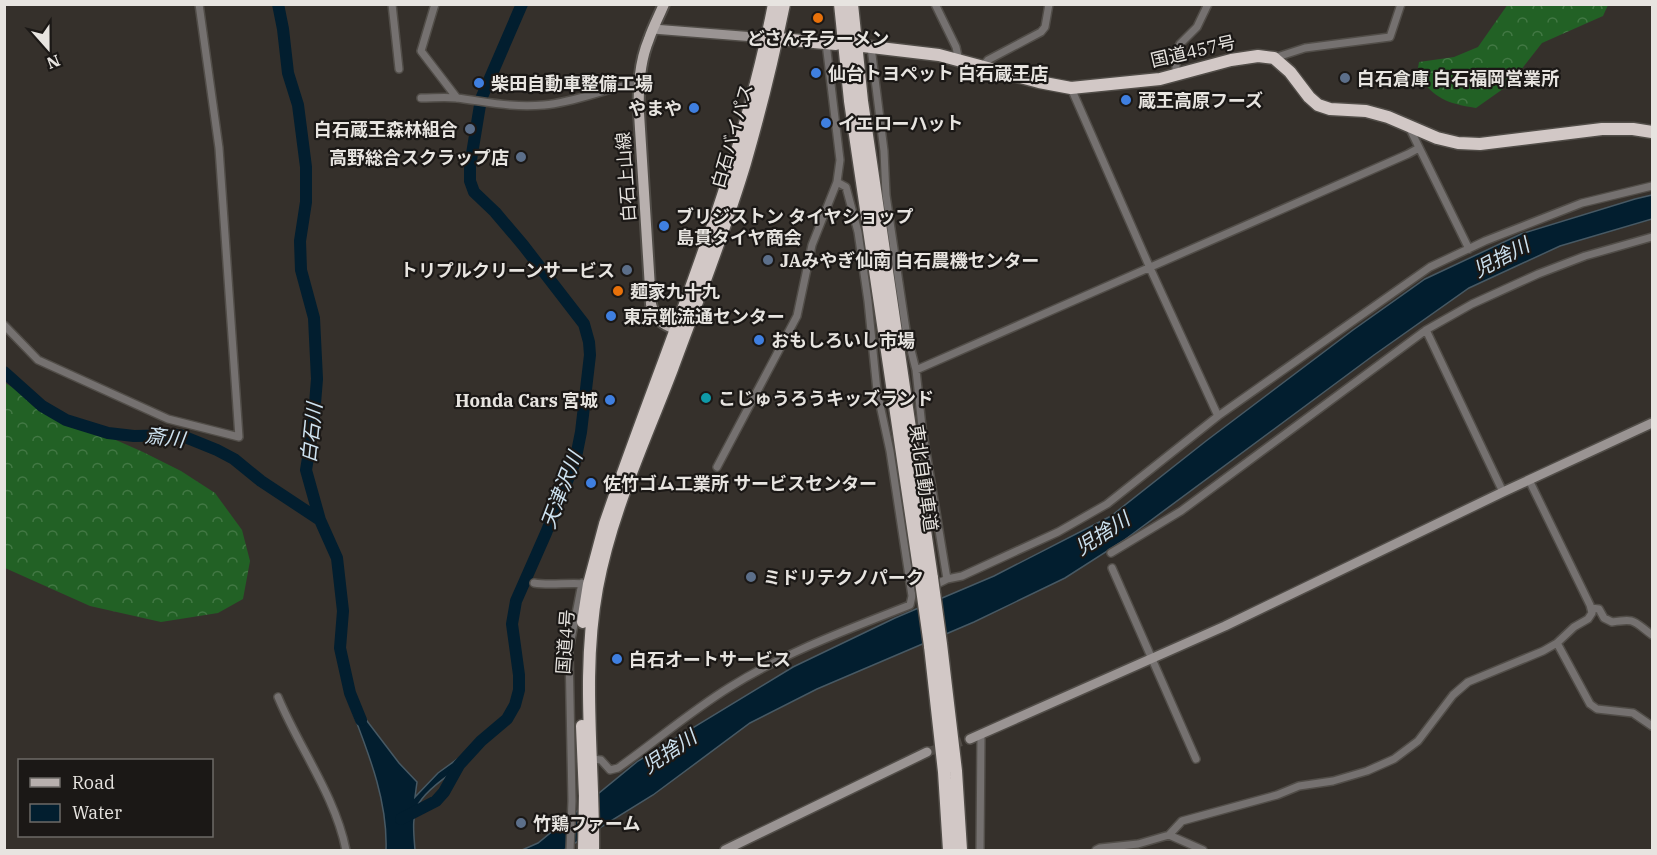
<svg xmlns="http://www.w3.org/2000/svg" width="1657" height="855" viewBox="0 0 1657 855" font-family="'IBM Plex Serif','Noto Sans JP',serif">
<defs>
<pattern id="forest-crowns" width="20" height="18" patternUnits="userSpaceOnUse" patternTransform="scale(1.5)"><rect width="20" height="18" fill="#226125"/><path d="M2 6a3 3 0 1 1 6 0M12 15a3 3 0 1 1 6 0" fill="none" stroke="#427844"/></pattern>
</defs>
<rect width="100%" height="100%" fill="#35302b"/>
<path fill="url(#forest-crowns)" d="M1508,4L1608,5L1603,16L1542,43L1510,84L1476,108C1446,103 1435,99 1417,74L1419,62L1454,57L1478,47Z
M5,383L64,417L143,452L181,471L215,493L242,530L250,561L243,599L218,613L161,622L90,606L5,568Z"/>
<path fill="#021e2f" stroke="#475964" stroke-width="1.5" d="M1652,195V219L1560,246L1469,288L1374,355L1123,541L1065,578L974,622L817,689L750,723L653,795L564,850H522L538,843L638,761L793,667L895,618L994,576L1111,516L1206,441L1353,330L1425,279L1521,234L1635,199Z
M345,692L399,763L417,782L415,797L438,773L467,752L468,762C452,772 429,787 419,803C411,815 414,836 415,850H386C388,795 364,743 345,692Z"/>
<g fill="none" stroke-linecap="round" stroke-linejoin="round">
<path stroke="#021e2f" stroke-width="12" d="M278,4L283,29L288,73L298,105L306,167V202L300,241L301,270L314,318L317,379L313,428L306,470L320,520L337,558L343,611L340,648L350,693L361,720
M4,372L42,406L66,420L108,433L134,436L180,435L217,450L234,459L261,481L320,520
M401,819L436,801L444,792L459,765L481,741L507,719L515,705L519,690V675L512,624L516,601L546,533L575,462L581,432L590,355L589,342L584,324L523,245L495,212L474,192L470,181V166L481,99L522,4"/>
<path stroke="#504b46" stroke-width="9" stroke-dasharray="9 4.5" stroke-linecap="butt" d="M927,752L970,739"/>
<g stroke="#514d48" stroke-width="10">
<path id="street" d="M392,4L399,69
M435,4L421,51L457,98
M935,4L956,47L959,61
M871,47L884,151L886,195L906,330L916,370L922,427L947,579
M1274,58L1305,48L1390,37L1401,4
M982,67L988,60L1041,32L1045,27L1049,4
M1176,75V52L1180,44L1197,27L1208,4
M1071,88L1150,268L1218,416
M421,98C433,98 445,97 457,98C488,102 513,108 544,105C577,102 606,88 638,83
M1409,127L1469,249
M4,325L38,360L168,419L239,437L219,148L199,4
M1426,330L1503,492
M916,370L1408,154L1419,148
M717,467L797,316L812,245L837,182L840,160L826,43
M1111,553L1181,511L1426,330L1472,304L1538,274L1585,256L1652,237
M1112,568L1196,759
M534,583C551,586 568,582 586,584
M933,586L947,579L962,576L1058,532L1107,504L1218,416L1430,267L1485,241L1582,203L1652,186
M1591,608L1599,609L1604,618L1612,622C1636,618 1633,621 1652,635
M1557,643L1590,704L1597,709L1633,713L1652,726
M278,697C299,748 335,795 346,850
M592,759L601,760L610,770L618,768C656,741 691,711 730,687C786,652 849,629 910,605L912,596L890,451L877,391L868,301L858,232L846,187L837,182
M1169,835L1203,850
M570,850L572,801L569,650L582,583
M980,850L981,734
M1096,850L1100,848L1138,844L1169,835L1182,821L1277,795L1299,786L1333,781L1367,771L1394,759L1418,741L1453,695L1468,682L1543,651L1557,643L1574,627L1588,619L1592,613L1590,605L1529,480"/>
</g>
<g stroke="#514d48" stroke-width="12">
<path id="secondary" d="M653,29L768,38
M970,739L1225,626L1503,492L1652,423
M725,850L927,752"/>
</g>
<g stroke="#514d48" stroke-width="14">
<path id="primary" d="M664,4C659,16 653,27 649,39C639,63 638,88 639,113L651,304C655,322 667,326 683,332"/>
</g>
<g stroke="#514d48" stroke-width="15">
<path id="highway" d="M840,4L850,101L921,582
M852,4L862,101L932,578
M769,38L836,44
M863,46L939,55L1039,82L1071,88L1160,79L1231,60L1258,56L1274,58L1290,72L1309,97L1318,105L1330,109L1366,111L1388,117L1437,138L1458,143L1480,144L1602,129H1633L1652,132
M583,622L589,584L605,524C664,352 739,184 774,4
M941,644L956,771L961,850
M930,646L944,772L949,850
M582,726L585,796L584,850
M593,850C594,763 581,675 597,588C611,512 645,440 672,369C697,301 724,233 745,163C760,111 773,58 784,4"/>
</g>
<use href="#street" stroke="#757170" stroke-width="7"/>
<use href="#secondary" stroke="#9a9493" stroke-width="9"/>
<use href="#primary" stroke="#b8b0ae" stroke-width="10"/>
<use href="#highway" stroke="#d2c8c6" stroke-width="12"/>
<g stroke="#514d48" stroke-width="15" stroke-linecap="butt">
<path id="highway-bridge" d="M932,578L941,644
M921,582L930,646"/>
</g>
<use href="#highway-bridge" stroke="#d2c8c6" stroke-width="12"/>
</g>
<g fill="#e8710a" stroke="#1b1816" stroke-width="2">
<circle cx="818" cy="18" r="6"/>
<circle cx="618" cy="291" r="6"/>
</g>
<g fill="#3f7fe0" stroke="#1b1816" stroke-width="2">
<circle cx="816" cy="73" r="6"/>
<circle cx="479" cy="83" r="6"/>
<circle cx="1126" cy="100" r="6"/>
<circle cx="694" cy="108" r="6"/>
<circle cx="826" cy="123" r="6"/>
<circle cx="664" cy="226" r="6"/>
<circle cx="611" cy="316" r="6"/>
<circle cx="759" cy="340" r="6"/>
<circle cx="610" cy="400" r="6"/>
<circle cx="591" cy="483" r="6"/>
<circle cx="617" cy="659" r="6"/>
</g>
<g fill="#5c6f8a" stroke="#1b1816" stroke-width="2">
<circle cx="1345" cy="78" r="6"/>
<circle cx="470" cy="129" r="6"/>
<circle cx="521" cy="157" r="6"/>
<circle cx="768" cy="260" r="6"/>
<circle cx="627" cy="270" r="6"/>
<circle cx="751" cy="577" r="6"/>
<circle cx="521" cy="823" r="6"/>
</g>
<circle fill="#0f9aa8" stroke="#1b1816" stroke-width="2" cx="706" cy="398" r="6"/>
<g text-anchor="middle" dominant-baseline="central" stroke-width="4.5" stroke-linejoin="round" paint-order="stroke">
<g font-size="18" font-weight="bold" fill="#e7e4e0" stroke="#1b1816" text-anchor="start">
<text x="818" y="38" text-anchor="middle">どさん子ラーメン</text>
<text x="828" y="73">仙台トヨペット 白石蔵王店</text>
<text x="1357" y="78">白石倉庫 白石福岡営業所</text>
<text x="491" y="83">柴田自動車整備工場</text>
<text x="1138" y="100">蔵王高原フーズ</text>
<text x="682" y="108" text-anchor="end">やまや</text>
<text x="838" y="123">イエローハット</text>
<text x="458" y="129" text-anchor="end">白石蔵王森林組合</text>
<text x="509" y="157" text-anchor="end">高野総合スクラップ店</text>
<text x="676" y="216">ブリジストン タイヤショップ<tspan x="676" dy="21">島貫タイヤ商会</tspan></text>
<text x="780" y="260">JAみやぎ仙南 白石農機センター</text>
<text x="615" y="270" text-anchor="end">トリプルクリーンサービス</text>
<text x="630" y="291">麺家九十九</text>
<text x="623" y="316">東京靴流通センター</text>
<text x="771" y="340">おもしろいし市場</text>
<text x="718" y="398">こじゅうろうキッズランド</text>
<text x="598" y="400" text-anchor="end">Honda Cars 宮城</text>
<text x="603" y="483">佐竹ゴム工業所 サービスセンター</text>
<text x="763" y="577">ミドリテクノパーク</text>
<text x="629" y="659">白石オートサービス</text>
<text x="533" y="823">竹鶏ファーム</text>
</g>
<g font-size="18" fill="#e7e4e0" stroke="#1b1816">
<text transform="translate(1193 51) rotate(-13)">国道457号</text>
<text transform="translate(732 136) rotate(-74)">白石バイパス</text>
<text transform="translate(626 177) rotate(-94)">白石上山線</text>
<text transform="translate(924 478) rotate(82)">東北自動車道</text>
<text transform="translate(565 642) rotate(-86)">国道4号</text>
</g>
<g font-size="20" font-style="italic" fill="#cde2f0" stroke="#1b1816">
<text transform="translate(1501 257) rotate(-28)">児捨川</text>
<text transform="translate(311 433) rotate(-84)">白石川</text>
<text transform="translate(165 437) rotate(7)">斎川</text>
<text transform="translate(561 490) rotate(-69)">天津沢川</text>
<text transform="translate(1102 533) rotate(-33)">児捨川</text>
<text transform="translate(669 751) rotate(-34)">児捨川</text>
</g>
</g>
<rect width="1657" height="855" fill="none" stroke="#e7e4e0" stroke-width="12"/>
<rect x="18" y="759" width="195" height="78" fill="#1b1816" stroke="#6d6a67" stroke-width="1.5"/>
<rect x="30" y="778" width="30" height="9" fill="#b8b0ae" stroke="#6d6a67" stroke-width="1.5"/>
<text x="72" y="789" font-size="18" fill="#e7e4e0">Road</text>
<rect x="30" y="804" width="30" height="18" fill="#021e2f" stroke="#6d6a67" stroke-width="1.5"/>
<text x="72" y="819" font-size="18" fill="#e7e4e0">Water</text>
<g transform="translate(48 48) rotate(159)" stroke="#1b1816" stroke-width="4.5" paint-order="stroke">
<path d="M0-4.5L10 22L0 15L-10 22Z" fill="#e7e4e0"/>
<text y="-9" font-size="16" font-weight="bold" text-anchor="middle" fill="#e7e4e0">N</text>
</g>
</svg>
